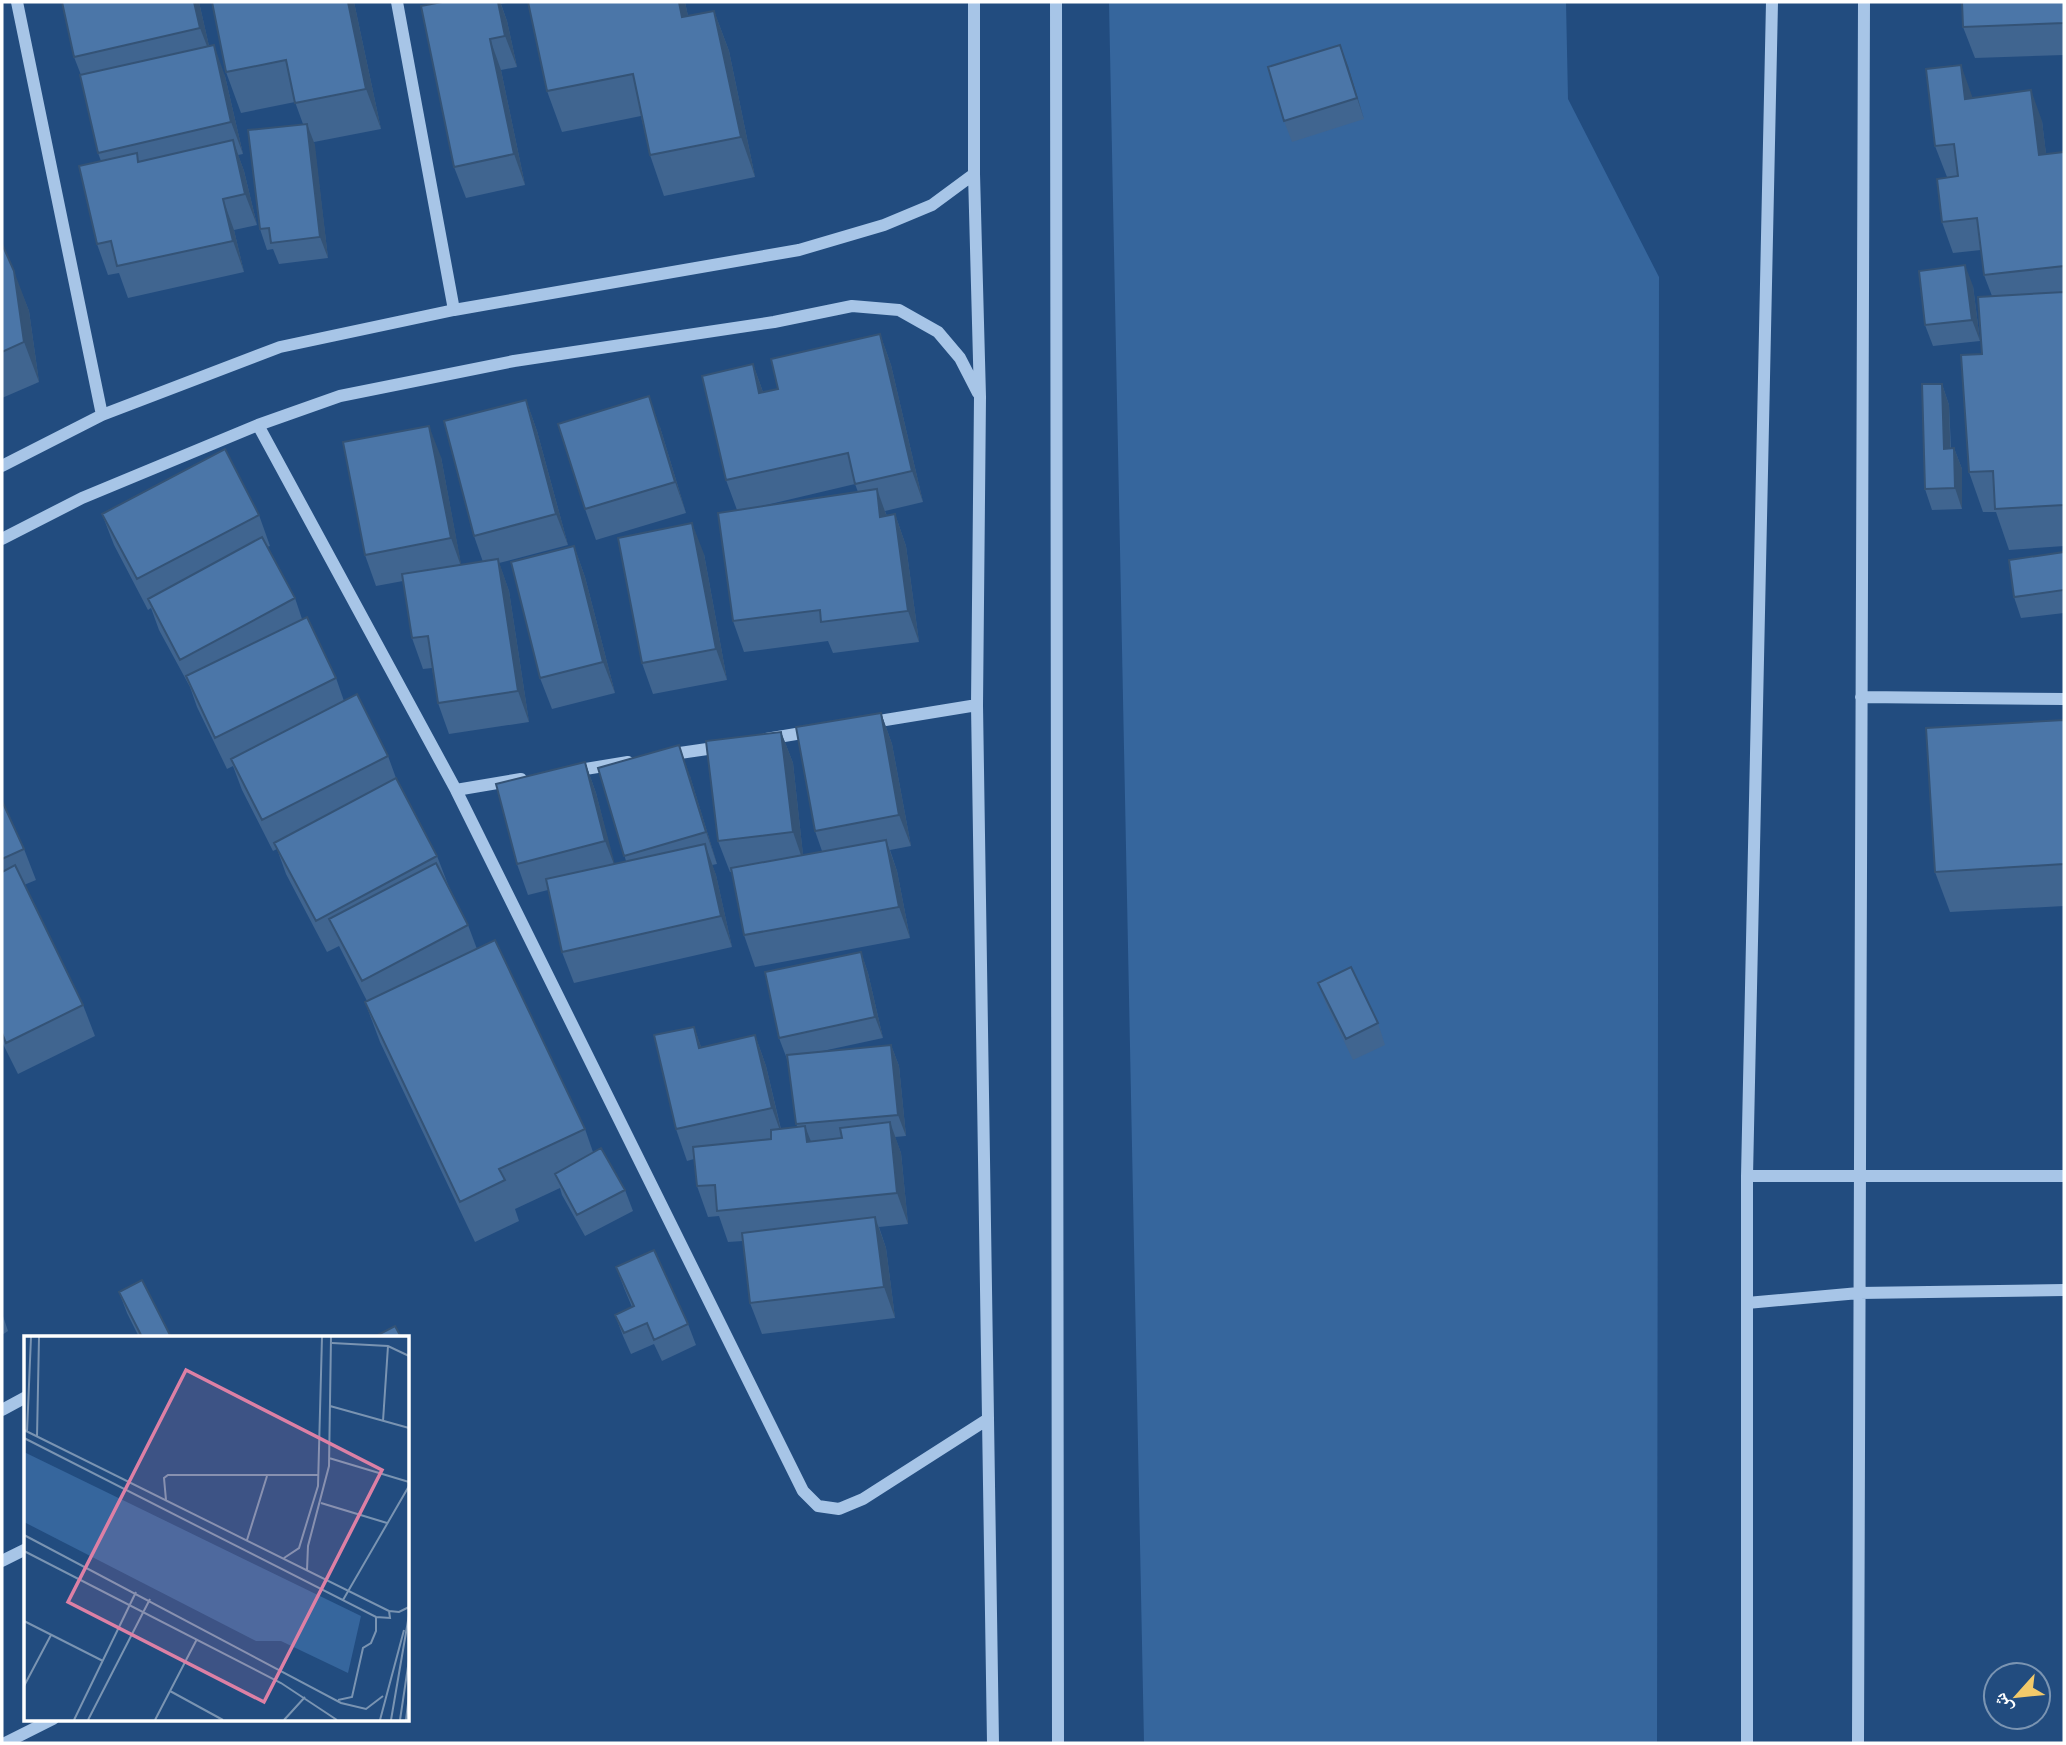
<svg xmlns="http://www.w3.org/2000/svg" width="2066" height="1745" viewBox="0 0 2066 1745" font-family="Quicksand,'Noto Naskh Arabic',sans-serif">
<rect width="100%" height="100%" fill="#224c7f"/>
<path fill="#36669d" d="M1109,2H1566L1568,99L1659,277L1657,1743H1144Z"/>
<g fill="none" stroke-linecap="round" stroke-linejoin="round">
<path stroke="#a7c5e7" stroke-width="12" d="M17,2L102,415
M397,2L454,310
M974,2V174L980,397L977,705L993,1743
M1056,2L1058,1743
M258,425L456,790L803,1491L818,1506L839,1509L863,1499L988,1419
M2,466L102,415L280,347L454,310L799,250L884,225L932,205L974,174
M2,539L82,498L258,425L340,396L514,361L774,322L852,306L899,310L938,332L960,358L978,393
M1861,697L2064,699
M867,723L977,705
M766,739L814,731
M666,755L721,747
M573,771L628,762
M456,790L521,779
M1747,1176H2064
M1747,1303L1859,1293L2064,1290
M2,1410L26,1397
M2,1561L26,1549
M5,1743L53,1719
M1747,1743V1176L1772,2
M1858,1743L1864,2"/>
</g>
<path fill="#406590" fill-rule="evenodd" d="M62,2H199L209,46L225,76L243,154L238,155L244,171L257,225L234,230L244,272L128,298L119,273L108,275L97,244L101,161L98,153L81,75L74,57Z
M354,2L381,129L314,142L328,258L279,264L273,249L267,250L260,229L303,124L295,102L241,113L226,72Z
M431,2H507V3L501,4L507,21L517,67L501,70L525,185L466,198L454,167Z
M528,2H685L688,16L714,11L729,51L755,177L664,196L650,155L641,116L562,132L547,91Z
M2064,2V55L1975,58L1963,27Z
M1348,66L1364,119L1292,142L1284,121Z
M1972,98L2042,121L2046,154L2064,152V546L2009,550L1996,512H1983L1969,472L1982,354L1992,296L1984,275L1981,250L1953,253L1942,222L1947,177L1935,146Z
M2,244L29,311L39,382L2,398Z
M1973,286L1980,341L1933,346L1925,325Z
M880,334L891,365L923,502L885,511L887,516L895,514L906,546L919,642L833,653L828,641L744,652L733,621L737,510L726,480L753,364L763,392L778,389ZM855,484L858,492L753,508Z
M1942,384L1949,405L1951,448H1954L1962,469V509L1932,510L1925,489Z
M526,400L537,431L568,545L499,563L509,591L529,722L449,734L438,703L432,668L423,669L412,638L403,581L376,586L365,555L441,457L461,565L483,562L474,536Z
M660,427L686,513L596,540L585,509Z
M102,514L259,515L270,546L267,547L295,598L302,619L336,678L344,701L388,756L396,778L437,856L449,887L468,925L477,949L585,1129L593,1152L625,1190L633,1211L585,1236L562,1195L560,1188L515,1209L519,1221L475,1242L380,1042L365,1002L367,1001L339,946L327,952L286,874L277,849L273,851L242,790L233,766L227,769L197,707L190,687L159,630L151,608L148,610L114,545Z
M574,546L585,577L615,693L552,709L540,678Z
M2064,552V613L2021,618L2014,597Z
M704,554L727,680L653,694L642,663Z
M881,713L892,744L911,846L890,850L897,871L910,938L755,967L744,935L732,872H730L718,841L781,732L793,763L803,855L822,851L815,831Z
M2064,720V906L1950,912L1935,872Z
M585,762L596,793L614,864L626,861L598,768L690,776L717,864L712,865L716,875L732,947L574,983L562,952L548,890L528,895L517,864Z
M2,801L24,849L36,880L24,885L83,1005L95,1036L18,1074L2,1042Z
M861,952L868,973L883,1038L818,1052L891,1045L899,1066L906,1136L895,1137L901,1153L908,1224L879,1227L886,1248L895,1318L762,1334L750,1303L743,1241L728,1242L719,1216L708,1217L697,1186L694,1159L687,1161L676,1129L694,1027L701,1047L755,1035L766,1066L781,1129L797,1127L787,1059L779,1038Z
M1318,983L1378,1023L1385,1045L1353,1060L1326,1004Z
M616,1267L688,1324L696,1345L662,1361L654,1344L631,1354L623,1336L615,1315L632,1307L624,1288Z
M119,1292L171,1337H139L127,1313Z
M2,1313L8,1331L2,1335Z"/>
<path fill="#345376" d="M194,2H199L212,59L200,28Z
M348,2H354L381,129L366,89Z
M498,2H500L507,21L517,67L505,36Z
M679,2H685L697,58L682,17Z
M714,11L729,51L755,177L741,137Z
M490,39L501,70L525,185L514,154Z
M214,45L225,76L243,154L231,122Z
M1340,45L1348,66L1364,119L1357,98Z
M1961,65L1972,96L1976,130L1965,99Z
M2031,90L2042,121L2050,186L2039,155Z
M307,124L315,145L328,258L320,237Z
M233,140L244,171L257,225L245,194Z
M223,199L234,230L244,272L233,241Z
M1965,265L1973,286L1980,341L1972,320Z
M14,271L29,311L39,382L24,342Z
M880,334L891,365L923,502L912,471Z
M753,364L764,395L759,393Z
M1942,384L1949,405L1951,470L1944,449Z
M649,396L660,427L686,513L675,482Z
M526,400L537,431L568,545L556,514Z
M429,426L441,457L462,569L451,538Z
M1954,448L1962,469V509L1955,488Z
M877,489L888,520L880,517Z
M895,514L906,546L919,642L908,611Z
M692,523L704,554L727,680L716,649Z
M574,546L585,577L615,693L603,662Z
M498,559L509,591L529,722L518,691Z
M881,713L892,744L911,846L899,815Z
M781,732L793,763L804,864L793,832Z
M679,745L690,776L717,864L706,832Z
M585,762L596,793L617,872L605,841Z
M886,840L897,871L910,938L899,907Z
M705,844L716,875L732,947L721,916Z
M861,952L868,973L883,1038L875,1017Z
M694,1027L705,1058L699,1048Z
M755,1035L766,1066L783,1139L772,1108Z
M891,1045L899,1066L906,1136L898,1115Z
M890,1122L901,1153L908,1224L897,1193Z
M805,1126L817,1157L807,1142Z
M875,1217L886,1248L895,1318L884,1287Z"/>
<path fill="#4b76a8" stroke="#345376" stroke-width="2" d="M62,2H194L200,28L74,57Z
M212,2H348L366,89L295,103L286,60L226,72Z
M442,2H498L505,36L490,39L514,154L454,167L421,6Z
M528,2H679L682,17L714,11L741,137L650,155L633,74L547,91Z
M1962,2H2064V23L1963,27Z
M214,45L231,122L98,153L80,75Z
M1340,45L1357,98L1284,121L1268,67Z
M1961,65L1965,99L2031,90L2039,155L2064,152V266L1984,275L1977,218L1942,222L1937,179L1958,176L1954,144L1935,146L1926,69Z
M307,124L320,237L271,243L269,228L260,229L248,130Z
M233,140L245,194L223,199L233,241L117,266L111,241L97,244L79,166L137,153L138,162Z
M2,244L14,271L24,342L2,352Z
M1965,265L1972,320L1925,325L1919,271Z
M2064,292V505L1995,509L1993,471L1969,472L1961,355L1982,354L1978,297Z
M880,334L912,471L855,484L848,453L726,480L702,376L753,364L759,393L778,389L771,359Z
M1922,384H1942L1944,449L1954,448L1955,488L1925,489Z
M649,396L675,482L585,509L558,424Z
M526,400L556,514L474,536L444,421Z
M429,426L451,538L365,555L343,442Z
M225,449L259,515L137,579L102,514Z
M877,489L880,517L895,514L908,611L821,622L820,610L733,621L718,513Z
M692,523L716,649L642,663L618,538Z
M262,537L295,598L180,660L148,599Z
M574,546L603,662L540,678L511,562Z
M2064,552V590L2014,597L2009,560Z
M498,559L518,691L438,703L428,636L412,638L402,574Z
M307,617L336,678L215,738L186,676Z
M357,694L388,756L262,820L231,759Z
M881,713L899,815L815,831L796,727Z
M2064,720V864L1935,872L1926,728Z
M781,732L793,832L718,841L706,741Z
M679,745L706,832L624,856L598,768Z
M585,762L605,841L517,864L496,784Z
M396,778L437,856L316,921L274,843Z
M2,801L24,849L2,859Z
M886,840L899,907L744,935L731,868Z
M705,844L721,916L562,952L546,879Z
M436,863L468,925L362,981L329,919Z
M15,865L83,1005L6,1043L2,1033V872Z
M495,940L585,1129L499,1169L505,1180L460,1202L365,1002Z
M861,952L875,1017L779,1038L765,972Z
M1351,967L1378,1023L1346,1039L1318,983Z
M694,1027L699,1048L755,1035L772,1108L676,1129L654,1035Z
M891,1045L898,1115L796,1124L787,1055Z
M890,1122L897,1193L717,1211L715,1185L697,1186L693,1147L771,1139V1130L805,1126L807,1142L842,1138L840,1128Z
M601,1148L625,1190L577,1215L555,1174Z
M875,1217L884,1287L750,1303L742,1233Z
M654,1250L688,1324L654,1340L647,1323L624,1333L615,1315L634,1306L616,1267Z
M142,1280L171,1337H142L119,1292Z
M395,1326L401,1337H374Z"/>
<g transform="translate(24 1336)">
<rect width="385" height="385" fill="#224c7f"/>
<path d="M0,116L337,280L324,337L257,305H232L0,186Z" fill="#36669d"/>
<path fill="none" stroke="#7a94b2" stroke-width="2" d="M308,7L364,10L385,20M306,70L385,92M359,85L364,10M0,94L365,275L366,282L352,281L0,102M3,96L7,1M13,101L15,1M305,122L385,146M142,164L140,142L144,139H295M297,167L363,187M0,199L317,367L342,373L359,360M223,204L243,140M0,215L257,347L313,384M260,222L275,212L294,150L298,1M283,234L284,210L305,130L307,1M319,264L385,150M365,275L375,276L385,271M0,285L79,325M0,350L27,299M146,355L199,384M314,364L328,361L339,312L347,307L352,295V281M50,384L112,256M64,384L126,263M131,384L173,303M260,384L281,361M356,384L380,294M367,384L385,279M376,384L385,324M382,384L385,359"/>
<path fill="#dd80a5" fill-opacity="0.15" stroke="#dd80a5" stroke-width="3.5" d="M162,34L358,134L240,366L44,266Z"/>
<rect width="385" height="385" fill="none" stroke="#fff" stroke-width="3.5"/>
</g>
<rect width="2066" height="1745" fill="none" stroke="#ffffff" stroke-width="7"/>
<g transform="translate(2017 1696) rotate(243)"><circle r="33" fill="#224c7f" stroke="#7a94b2" stroke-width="2"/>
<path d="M0-5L12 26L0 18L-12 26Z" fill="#f2c96a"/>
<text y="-10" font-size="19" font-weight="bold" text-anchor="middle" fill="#ffffff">ش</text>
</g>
</svg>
